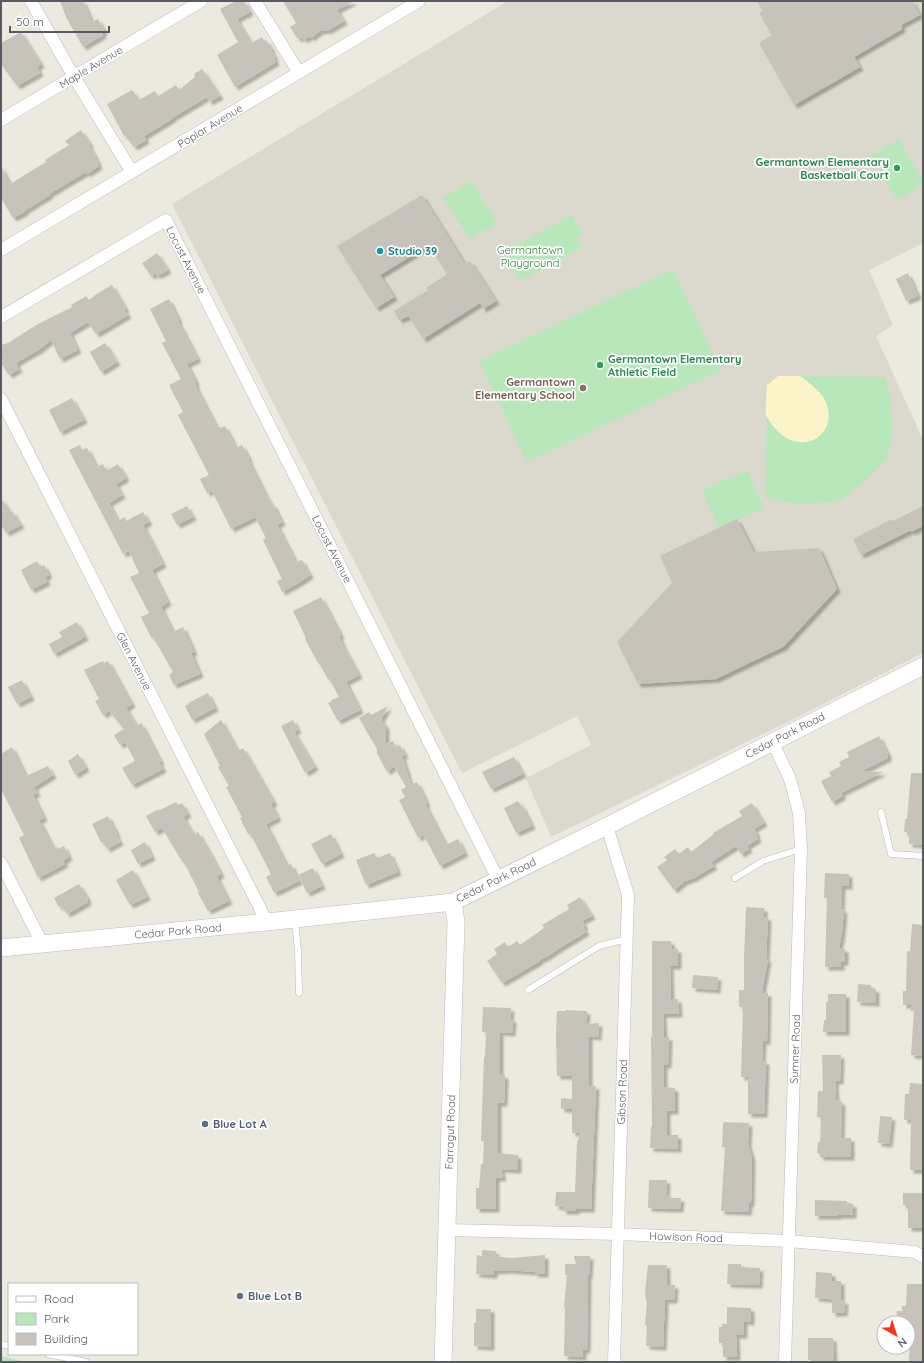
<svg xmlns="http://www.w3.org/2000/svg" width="924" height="1363" viewBox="0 0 924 1363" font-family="Quicksand,sans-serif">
<defs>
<filter id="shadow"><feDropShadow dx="3.5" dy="3.5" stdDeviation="1" flood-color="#0004"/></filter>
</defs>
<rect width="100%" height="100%" fill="#eceade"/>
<path fill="#dbd9cd" d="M508,1H923V243L869,270L893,325L876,336L923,440V653L794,719L551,837L526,778L591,745L577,716L462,773L172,204Z"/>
<path fill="#b8e7ba" d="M899,139L923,182V185L897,200L871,155Z
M471,181L497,223L470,239L443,198Z
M572,215L583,235L576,239L581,248L520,281L504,252Z
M673,269L721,370L527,462L479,361Z
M778,376L886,377L890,398L893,427L887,460L861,485L839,501L801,504L779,501L766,497L767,385Z
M747,470L764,508L719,528L702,490Z
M1,1356L26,1362H1Z"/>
<path fill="#fdf3c8" d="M778,376H800C807,381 815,387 821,394C847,429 803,462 775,428C772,425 768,419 766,415C765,410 767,392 767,385Z"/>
<path fill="#c7c3bb" filter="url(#shadow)" d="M60,1H83L92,22L98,19L104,30L102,33L103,35L83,47L66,17Z
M236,1H244L250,12L237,19L251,43L262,37L264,41L266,40L272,49L271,50L275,57L274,58L276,62L235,87L217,55L238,42L220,9Z
M283,1H354L337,10L344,21L329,30L320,31L311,38L310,36L304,40L302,37L298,39L290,27L296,23Z
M757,1H912L920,15L901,25L902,29L854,57L860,67L794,105L759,43L772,35L759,13L763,11Z
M21,32L41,64L37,67L40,73L17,86L1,64V43Z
M202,69L220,96L209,102L207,97L172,118V119L144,136L146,140L134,147L125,135L124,136L107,104L132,90L139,100L155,91L158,96L176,85L179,90L195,77L194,74Z
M81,130L90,144L89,145L98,162H97L99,166L87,174L86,172L49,194L50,195L24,211L25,212L13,218L1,198V166L10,184L46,162L45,160L69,145L65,141Z
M422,195L465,264L470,261L496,301L483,309L480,303L423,339L409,316L399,320L394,311L428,290L426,288L447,274L429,245L380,275L394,297L376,308L337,246Z
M157,253L168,270L157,276L156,273L151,276L142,263Z
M908,273L918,296L906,301L896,279Z
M112,285L126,309L124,310L128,315L96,334L88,322L70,333L78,350L60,359L51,340L40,349L16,363L19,369L9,375L1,363V345L8,343L38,324L72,307L71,305L86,296L89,300L98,293Z
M169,299L179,320L178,321L198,359L187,364L196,382L195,383L198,391L217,427L219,426L220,428L225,426L236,448L242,445L249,458L248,459L266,495L272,505L273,504L282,522L277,525L296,562L302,560L310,575L300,582L282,592L277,581L282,579L263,540L266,538L255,517L231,529L212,491L207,493L200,479L209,475L178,415L183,412L169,385L181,379L162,343L166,341L150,309Z
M105,343L117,362L101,372L90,352Z
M72,398L84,420L60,432L49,410Z
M80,445L82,450L87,448L97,467L103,464L106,471L118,464L126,478L116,484L122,495L109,503L118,521L125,517L126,521L143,512L149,522L143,525L163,564L152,570L168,602L161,607L173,632L183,627L194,652L191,653L200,674L174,685L169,675L173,672L153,637L152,638L150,635L141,617L149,613L130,577L139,573L129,551L123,554L69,450Z
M1,498L10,512L12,511L21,525L6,533L1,525Z
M187,506L193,517L177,525L171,514Z
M923,506V526L911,532V530L861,555L853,539L892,519L893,521Z
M737,519L754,552L819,548L837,589L783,647L751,662L716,679L638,684L617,642L672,583L660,556Z
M37,561L40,567L44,565L49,575L45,577L47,582L31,590L21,570Z
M321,597L341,635L339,636L342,644L359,675L346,682L360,710L338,721L328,703L332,701L331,700L339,697L330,680L328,679L319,663H318L305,639L306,638L293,611Z
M77,622L85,637L54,654L49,644L62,637L59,632Z
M103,661L104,663L108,661L132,704L126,708L137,726L141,723L161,762H159L163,769L132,785L122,768L135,761L125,742L120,745L114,735L124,729L109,711L103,715L95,701L99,699L84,670Z
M22,680L31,697L17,704L8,687Z
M208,693L215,708L192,720L185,706L189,704L188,703Z
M388,706L381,719L386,727V744L393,741L396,747L400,745L405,755L402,756L411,785L417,782L427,803L425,804L446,845L458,839L465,853L440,866L426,839L425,840L423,835L418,838L399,800L405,797L401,790L406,787L394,766L387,772L377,753V749L359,718L369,712L371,715Z
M221,720L238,751L243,748L274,802L271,804L278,818L266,824L287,866L291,864L299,881L274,893L266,877L271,874L250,833L248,834L240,818L242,817L226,787L229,786L218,767L220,766L204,734Z
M293,720L298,730L294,732L315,767L305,773L281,726Z
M879,736L888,754V758L862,771L883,772L841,793L843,796L832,802L821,781L831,776L829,772L841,766L839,762L849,757L847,752Z
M12,747L26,776L48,766L53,775L34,787L37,793L33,795L44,818L39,820L54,849L57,847L58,849L64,846L69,857L63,861L65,864L38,878L19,838L24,835L1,789V754Z
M78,754L86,768L75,775L68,761Z
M514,757L523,774L491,789L482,772Z
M911,773H923V845L909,844V832H904L905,819H907Z
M518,801L521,806L522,805L532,826L516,833L504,808Z
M176,802L178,805L182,803L188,814L183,817L194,835L198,832L211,855L221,874L217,877L229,901L208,911L198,893L199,892L184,862L183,863L162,828L155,832L146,816L159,809L160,810Z
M752,803L764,823L754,829L757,834L756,835L758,839L747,846L749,849L741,854L736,846L711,862L714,866L694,878L685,881L674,890L657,867L667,860L664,857L675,849L679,854L688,847L691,852L714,834L713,833L742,816L739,811Z
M108,816L117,834H116L120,842L107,849L103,842H101L92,824Z
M331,834L341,854L322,864L311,844Z
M145,842L152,857L138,864L131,850Z
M374,853L377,858L390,853L398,872L366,885L356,860Z
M313,868L322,886L307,893L298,875Z
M133,870L147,897L130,905L116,880Z
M825,873L849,874V886H842L841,909L844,910L842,932L839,948L845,949V962H841V967H825L827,898H824Z
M79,884L88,899L87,900L88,902L67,914L62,906L59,907L54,898Z
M580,897L592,916L582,921L585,926L583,927L586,932L558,949L548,956L539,960L540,961L502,983L487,961L497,954L494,949L505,942L508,947L517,941L520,945L544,928L542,925L569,909L567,905Z
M746,907L764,908V917H768L766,959H768L762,991H763V993H768L767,1041H763L762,1061H766L764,1114H748V1077H741L743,1007H739V990H744V958Z
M912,924L923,925V1056L911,1055L914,1011H911V1005H903V991H906L907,951H910Z
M652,941H671L672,949H678V966H670L671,999H678L679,1014H663L664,1037H669L668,1065H664V1087L675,1088V1111H667V1135H678V1149L650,1148L651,1127H652L651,1037H652Z
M693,975L718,977L717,990L692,988Z
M858,984L871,985V989H876V1003L857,1002Z
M828,994H846V1032H823L824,1020H826V1002H828Z
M483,1007L511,1008L510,1019H513L512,1033L500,1032V1075H505L504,1103H498V1153L518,1155V1170L501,1169L503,1178H496V1209H476V1188H479L481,1164H483L484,1141H481L484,1057H485L486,1032H482Z
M566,1010L587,1011L586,1024L599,1023L598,1037L589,1036V1086H596L591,1209H576V1211H563V1207L555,1206L556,1192H575L577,1143L580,1133H572V1109H561V1098L572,1099V1076H557L556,1035L557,1011H566Z
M822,1055H841L840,1081H835L836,1100L842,1102L841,1138H851V1157H820V1154L817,1153L818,1142H820L821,1117H817L818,1091H823Z
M910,1083L923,1084V1170H910L911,1120H904L905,1094H909Z
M880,1116L892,1117L889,1144L878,1143Z
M724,1122L749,1123L748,1144L752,1158L751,1203H749L748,1212L721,1211L725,1147H722L723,1124Z
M649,1180H667L666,1195H669V1198H681L680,1209L648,1208Z
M903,1193H923V1228H908V1205H903Z
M815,1200L847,1201V1203L853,1204V1215H838V1216H815Z
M482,1250L496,1251V1256L510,1258L545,1255V1274H535V1272L508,1270L494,1271V1275L476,1274L477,1255L482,1256Z
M574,1256H590L589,1275H588L587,1350H583V1357L564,1356L565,1308L564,1307L567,1275H565V1264H576Z
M728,1264H741V1267L760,1268L759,1285L727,1284Z
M648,1265H667V1285H675L674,1300H665L663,1347L646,1346L647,1326L645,1325L647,1301H646L645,1291Z
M816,1272L832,1273V1281H841V1300L815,1298Z
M907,1284H923V1362H909L910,1326H908V1323H896L897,1311H902V1306H906Z
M832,1300L845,1301L844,1313H832Z
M727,1307L751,1308V1322L744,1321V1335H736L737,1357H723V1343H719V1327H722V1324H727Z
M476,1309H491V1347L474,1346V1323H476Z
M808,1338H833L834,1362H812V1360H808Z"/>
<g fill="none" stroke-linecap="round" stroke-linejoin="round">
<g stroke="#b6b9bf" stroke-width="7">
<path id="lane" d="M881,812L891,854L923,856
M735,878L763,861L801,849
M295,921L298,951L299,993
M528,990L599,946L627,939
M1,1344L9,1346
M48,1354L86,1362"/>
</g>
<g stroke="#b6b9bf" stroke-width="13">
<path id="street" d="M31,1L74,77L132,172
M255,1L299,73
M1,120L201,1
M1,250L419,1
M1,317L166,220L498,879
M1,399L267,922
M772,741L790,779L799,813L801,849L785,1362
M607,826L628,895L614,1362
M1,863L42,943
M447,1230L617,1234L789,1241L915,1252L923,1257"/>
</g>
<g stroke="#b7bbc2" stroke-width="18">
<path id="secondary" d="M1,948L267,922L453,902L607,826L923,666
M443,1362L456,922L453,902"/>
</g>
<use href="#lane" stroke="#fff" stroke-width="6"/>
<use href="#street" stroke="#fff" stroke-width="12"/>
<use href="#secondary" stroke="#fff" stroke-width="17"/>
</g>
<g fill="#2e9e5b" stroke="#fff" stroke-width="1.5">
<circle cx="897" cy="168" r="4"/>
<circle cx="600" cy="365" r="4"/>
</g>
<circle fill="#0f9aa8" stroke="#fff" stroke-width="1.5" cx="380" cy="251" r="4"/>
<circle fill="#8d6e63" stroke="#fff" stroke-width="1.5" cx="583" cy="388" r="4"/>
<g fill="#5c6f8a" stroke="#fff" stroke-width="1.5">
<circle cx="205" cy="1124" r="4"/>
<circle cx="240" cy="1296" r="4"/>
</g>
<g text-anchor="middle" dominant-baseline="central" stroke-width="3.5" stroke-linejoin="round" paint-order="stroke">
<g font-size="11" fill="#575b61" stroke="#fff">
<text transform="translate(91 67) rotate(-31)">Maple Avenue</text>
<text transform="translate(210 126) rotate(-31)">Poplar Avenue</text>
<text transform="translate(186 260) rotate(63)">Locust Avenue</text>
<text transform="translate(332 549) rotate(63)">Locust Avenue</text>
<text transform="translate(134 661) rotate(63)">Glen Avenue</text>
<text transform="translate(785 735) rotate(-27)">Cedar Park Road</text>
<text transform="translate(496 880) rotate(-26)">Cedar Park Road</text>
<text transform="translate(178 931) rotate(-5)">Cedar Park Road</text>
<text transform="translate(795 1049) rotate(-88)">Sumner Road</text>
<text transform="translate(622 1092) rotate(-88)">Gibson Road</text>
<text transform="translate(450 1132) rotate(-88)">Farragut Road</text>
<text transform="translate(686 1237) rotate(2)">Howison Road</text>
</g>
<g font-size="11" font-weight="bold" fill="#27864d" stroke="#fff" text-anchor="end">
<text x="889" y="162">Germantown Elementary<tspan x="889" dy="13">Basketball Court</tspan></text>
<text x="608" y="359" text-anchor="start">Germantown Elementary<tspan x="608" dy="13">Athletic Field</tspan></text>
</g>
<g font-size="11" fill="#2d8335" stroke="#fff">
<text x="530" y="250">Germantown<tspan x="530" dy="13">Playground</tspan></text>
</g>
<g font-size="11" font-weight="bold" fill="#0d838f" stroke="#fff" text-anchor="start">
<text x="388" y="251">Studio 39</text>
</g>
<g font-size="11" font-weight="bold" fill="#785e54" stroke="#fff" text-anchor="end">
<text x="575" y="382">Germantown<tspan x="575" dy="13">Elementary School</tspan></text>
</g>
<g font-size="11" font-weight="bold" fill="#4e5e75" stroke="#fff" text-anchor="start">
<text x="213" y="1124">Blue Lot A</text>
<text x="248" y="1296">Blue Lot B</text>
</g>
</g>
<rect width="924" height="1363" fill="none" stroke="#575b61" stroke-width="4"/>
<rect x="8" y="1283" width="130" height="72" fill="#ffffff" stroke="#bcbdc0"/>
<rect x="16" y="1296" width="20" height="6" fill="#ffffff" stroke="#bcbdc0"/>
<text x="44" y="1303" font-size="12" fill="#575b61">Road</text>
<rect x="16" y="1313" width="20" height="12" fill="#b8e7ba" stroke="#bcbdc0"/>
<text x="44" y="1323" font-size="12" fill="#575b61">Park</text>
<rect x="16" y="1333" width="20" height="12" fill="#c7c3bb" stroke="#bcbdc0"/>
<text x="44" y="1343" font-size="12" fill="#575b61">Building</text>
<g transform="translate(896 1335) rotate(141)"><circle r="19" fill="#ffffff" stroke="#bcbdc0"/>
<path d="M0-3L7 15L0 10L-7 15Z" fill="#f6361a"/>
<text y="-6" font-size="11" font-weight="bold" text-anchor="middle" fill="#575b61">N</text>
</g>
<path d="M10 26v6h99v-6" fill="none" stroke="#575b61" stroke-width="2"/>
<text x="16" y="26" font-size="12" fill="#575b61" stroke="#ffffff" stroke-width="3" paint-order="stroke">50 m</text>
</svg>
